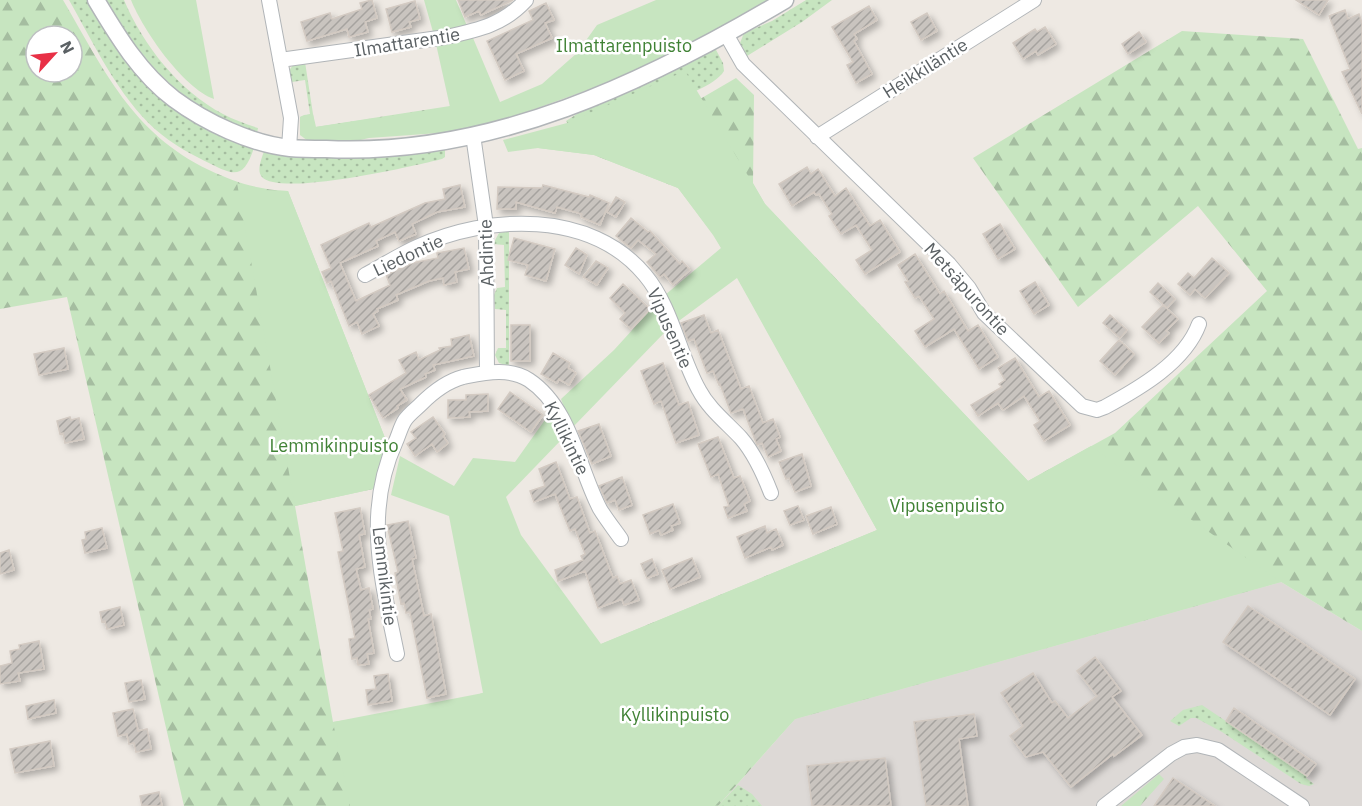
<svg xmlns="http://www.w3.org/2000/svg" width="1362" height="806" viewBox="0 0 1362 806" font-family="'IBM Plex Sans',sans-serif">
<defs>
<pattern id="grass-dots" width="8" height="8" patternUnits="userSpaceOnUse" patternTransform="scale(1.5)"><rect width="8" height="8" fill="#c7e5c0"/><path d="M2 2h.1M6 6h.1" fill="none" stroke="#a5bda0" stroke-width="1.8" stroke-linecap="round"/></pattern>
<pattern id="forest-firs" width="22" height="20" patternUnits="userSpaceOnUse" patternTransform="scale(1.5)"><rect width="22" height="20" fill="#c7e5c0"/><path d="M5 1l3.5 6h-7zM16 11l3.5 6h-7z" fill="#a5bda0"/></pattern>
<pattern id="building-hatch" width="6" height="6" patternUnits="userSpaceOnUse" patternTransform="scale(1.5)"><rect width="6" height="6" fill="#c9c4bf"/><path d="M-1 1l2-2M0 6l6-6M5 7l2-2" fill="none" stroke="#a6a39f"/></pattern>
<filter id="shadow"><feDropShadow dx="4" dy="4" stdDeviation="3" flood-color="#0004"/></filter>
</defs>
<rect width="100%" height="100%" fill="#eee9e3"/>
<path fill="#ddd9d6" d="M1281,582L1362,631V806H718L795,719Z"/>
<path fill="url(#grass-dots)" d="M69,0H87C98,19 109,38 121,56C153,100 203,130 254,148C244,177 236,177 211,164C192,155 172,144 156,130C118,96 94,44 69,0Z
M106,0H124C143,45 179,91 223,114C234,120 246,124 258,128L257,133C179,103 148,71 106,0Z
M806,0H832L802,22L747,56L740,43L744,33L772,21Z
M715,48L723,63L724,71C706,100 602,116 568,124L566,121L583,110Z
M305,62L315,127L450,106L456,110L312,130L300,117L310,114L305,80L292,82L288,72L293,65Z
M445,150V157L442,159C414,166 280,197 262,177C256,171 262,158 264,151C324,162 385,159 445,150Z
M509,231V366L499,363L495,355L498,348H506V310L495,309L494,295L497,288L505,287L504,245L493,244L499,233Z
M1202,705L1307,776L1306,778L1314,784L1309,786L1301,784L1222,732L1196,718H1191L1179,726L1170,721L1183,710Z
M738,785L752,794L762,806H718Z"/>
<path fill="url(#forest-firs)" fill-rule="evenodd" d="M0,0H63C104,70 132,133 209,170C237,183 256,189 288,191L387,443L373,489L295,506L333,722L458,703L877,530L714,235L678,188L594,155L538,148L676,113L736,78L754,95L753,183L765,204L1028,481L1115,433L1267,291L1198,206L1078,307L973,158L1182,31L1303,39L1358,149L1362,148V631L1281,582L795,719L718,806H184L67,297L0,309ZM36,36H72V72H36Z
M1159,774L1164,779L1140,806H1121Z"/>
<path fill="#c7e5c0" d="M131,0H196L214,99C183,88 143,30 131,0Z
M424,0H456L467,26L433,32Z
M656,0H773L703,38L610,82L518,115L453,132L369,138L348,143L308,141L300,135V117L304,115L313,114L316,127L450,107L436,44L473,38L500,102L542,84L577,53L597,25Z
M685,71L765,204L1028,481L1091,446L1173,507L1281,582L795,719L715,806H350L333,722L483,693L449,516L391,495L400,456L454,486L473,458L515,462L552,410L563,438L506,497L521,535L601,644L877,530L737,278L676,323L665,295L721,248L713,235L678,188L594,155L538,148L508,152L503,140L567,123Z
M237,183L263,190L288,191L387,443L373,489L295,506Z
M655,305L666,331L572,428L561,399L614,350Z"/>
<path fill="url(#building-hatch)" stroke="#d3cac2" stroke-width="1.5" filter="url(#shadow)" d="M372,0L377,18L365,22L368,32L349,37L347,29L307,41L301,22L330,13L332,19L362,9L360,3Z
M458,0H513L481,15L479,11L465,17Z
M1296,0H1328L1319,15Z
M415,1L420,19L409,22L411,27L392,32L386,9Z
M546,3L554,20L545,23L552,38L516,54L524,71L505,80L487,41L533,20L529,11Z
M869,6L877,20L854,34L857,39L854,41L872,74L856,83L847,65L853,62L832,27Z
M1345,10L1348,19L1359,14L1362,23V114L1342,72L1350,69L1329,16Z
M927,13L937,31L921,40L911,22Z
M1045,27L1056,44L1038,55L1036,51L1023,59L1013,43L1035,29L1037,32Z
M1139,32L1146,42L1128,54L1122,44Z
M807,167L811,174L818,169L835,196L846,188L870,226L880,220L900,252L865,274L856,260L872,250L856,225L841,234L829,216L832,214L819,194L816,195L814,192L792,206L779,184Z
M460,185L465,207L437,212L412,224L416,234L399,241L395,232L376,241L378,246L340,263L356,301L390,285L386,275L412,263L438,258L437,253L464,248L469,269L455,272L457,282L444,285L443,278L429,281L396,295L398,300L377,309L378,311L373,314L379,326L362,334L357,322L349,326L331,281L327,283L322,272L331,268L321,245L369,223L371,227L425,203L445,199L443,189Z
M543,185L589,197L590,195L609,203L600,225L581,217L582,214L557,207L555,213L516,202V209H497L498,187L542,188Z
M616,197L625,202L616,217L607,212Z
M631,218L648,232L650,231L680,264L682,261L690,270L673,285L664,274L660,277L647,262L656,254L638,240L631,248L616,236Z
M1000,224L1015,249L998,259L983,234Z
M514,238L555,249L546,281L525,275L528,265L508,260Z
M576,248L587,255L579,274L565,265Z
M915,254L940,294L944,291L968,331L978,325L998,357L979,369L954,329L925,347L915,331L934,319L919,296L915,298L905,282L908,281L898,265Z
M1212,258L1229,273L1205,298L1195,289L1190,295L1178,284L1188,273L1194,278Z
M596,261L608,268L597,285L583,277Z
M1035,282L1049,305L1034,314L1020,291Z
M1158,283L1175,299L1167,308L1150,292Z
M623,284L650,309L631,329L620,319L625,313L610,298Z
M1163,305L1178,319L1166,331L1169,333L1159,343L1142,327Z
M704,315L711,333L718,330L741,389L749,386L763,423L773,419L780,437L776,439L781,451L768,457L762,443L757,445L743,409L731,413L720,384L719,385L713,371L707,373L694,339L688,341L681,323Z
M1110,315L1127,330L1120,338L1103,323Z
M511,325H530V361H511Z
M469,335L474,356L433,365L435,370L425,374L426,377L400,389L407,400L397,406L398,408L383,418L369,395L406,373L399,360L416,352L419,360L440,350L439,348L452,346L451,339Z
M1119,340L1134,354L1115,375L1100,361Z
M64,348L68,369L39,375L34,354Z
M553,353L570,363L568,368L576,373L569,385L559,379L557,383L541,374Z
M1015,358L1039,397L1049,391L1070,425L1044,441L1034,425L1040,421L1024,396L1003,410L998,403L978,416L971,405L1002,387L999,384L1005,380L998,368Z
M663,363L679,405L688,402L699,435L676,443L661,401L654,404L641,371Z
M510,392L543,415L531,432L498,409Z
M488,394V411L469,412L470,417L448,418V400H466V395Z
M70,417L71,420L79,418L84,439L65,443L63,433L60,434L57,421Z
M433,417L445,434L443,436L448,443L437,452L432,444L415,456L407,444L416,438L411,432Z
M599,424L611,456L592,464L578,431Z
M718,437L734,478L740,476L750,501L744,504L747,511L728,518L724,507L729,506L718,474L711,477L698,444Z
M802,454L811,486L795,492L789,478L786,479L779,462Z
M556,462L570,499L577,497L590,533L595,531L613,578L617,576L620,584L631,580L639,600L624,605L622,599L598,608L585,571L558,581L555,570L583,560L581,556L585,554L575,529L570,531L555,494L534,502L530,491L545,486L539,469Z
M622,477L632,505L619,510L615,500L607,503L599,486Z
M673,504L680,523L671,526L673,530L661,535L659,530L650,534L643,515Z
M798,506L804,520L790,525L784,511Z
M831,507L837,524L813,534L806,516Z
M360,508L365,534L359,535L365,567L356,569L361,590L369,588L373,609L369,610L371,619H368L374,653L367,654L369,664L358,665L357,658L352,659L349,639L355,638L338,552L343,551L335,513Z
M408,521L416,558L412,559L424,616L431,614L446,694L427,698L410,612L406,613L404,603L401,604L395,573L398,572L387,525Z
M765,526L767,533L776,529L783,545L772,550L771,547L745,558L737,537Z
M102,528L107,548L85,553L82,540L86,539L85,532Z
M9,550L14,570L0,574V553Z
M692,558L700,577L670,589L662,570Z
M652,559L658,574L647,578L641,564Z
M1248,606L1355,679L1330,715L1223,642Z
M120,607L124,625L107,629L105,621L102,622L100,612Z
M39,641L44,669L18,673L20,681L0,684V666L12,663L10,651L20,649L19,645Z
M1095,657L1121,691L1112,697L1142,735L1114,756L1113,754L1071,787L1043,752L1026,757L1010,736L1023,726L1001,693L1033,673L1052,703L1055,701L1068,718L1097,696L1077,671Z
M388,674L392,701L368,705L366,690L376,689L374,676Z
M141,680L145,699L129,702L125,683Z
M54,700L56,713L28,719L26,706Z
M1234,708L1316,764L1307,776L1226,721Z
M133,709L138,731L147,729L151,749L136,752L134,743L129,744L127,734L118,736L113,713Z
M974,714L977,736L959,739L968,806H926L914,722Z
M50,741L54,766L15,773L10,749Z
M885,758L891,806H812L807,766Z
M1173,778L1215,806H1154Z
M159,792L162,806H142L140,796Z"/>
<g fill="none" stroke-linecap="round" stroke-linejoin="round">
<g stroke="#b1b5b8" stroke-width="16">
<path id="minor" d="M269,0L291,118L289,148
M726,34L743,64L949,264L969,288L984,313L1082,406L1097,410L1105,407C1140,388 1185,362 1199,324
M280,60L446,37C478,30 503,25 526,0
M473,135L486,226L487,372
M817,137L1034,0
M365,275C382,266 399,255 417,247C488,214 591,210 645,275C672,307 679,354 699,390C709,409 726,422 741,438C754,453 764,475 771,493
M397,654C382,580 363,513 396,441C399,434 401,426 405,420C409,414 416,409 421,404C432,393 448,381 463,377C484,373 509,367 529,380C571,408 578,467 600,509C606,519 614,529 621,539
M1104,806L1171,754L1184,747L1197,745L1218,750L1302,806"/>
</g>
<g stroke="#b1b5b8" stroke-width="19">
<path id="tertiary" d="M96,0C118,37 140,73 174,99C205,122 251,144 290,148C302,149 314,149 326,149C491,157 647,82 785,0"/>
</g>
<use href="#minor" stroke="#fff" stroke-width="14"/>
<use href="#tertiary" stroke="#fff" stroke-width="16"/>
</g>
<g text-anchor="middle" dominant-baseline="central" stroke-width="5" stroke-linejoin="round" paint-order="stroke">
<g font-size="18" fill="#5b6164" stroke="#fff">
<text transform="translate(407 42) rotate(-9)">Ilmattarentie</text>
<text transform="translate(925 68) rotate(-32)">Heikkiläntie</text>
<text transform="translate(486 253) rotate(-92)">Ahdintie</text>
<text transform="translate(408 255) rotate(-25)">Liedontie</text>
<text transform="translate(967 289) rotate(48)">Metsäpurontie</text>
<text transform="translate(670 328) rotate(66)">Vipusentie</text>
<text transform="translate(567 438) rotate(64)">Kyllikintie</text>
<text transform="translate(385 576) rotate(83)">Lemmikintie</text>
</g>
<g font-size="18" fill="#408235" stroke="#fff">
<text x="624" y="45">Ilmattarenpuisto</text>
<text x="334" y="445">Lemmikinpuisto</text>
<text x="947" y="505">Vipusenpuisto</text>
<text x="675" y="714">Kyllikinpuisto</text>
</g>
</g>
<g transform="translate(54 54) rotate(63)"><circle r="28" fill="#ffffff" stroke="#bdc0c1" stroke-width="1.5"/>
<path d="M0-4.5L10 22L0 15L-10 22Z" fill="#e83046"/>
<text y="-9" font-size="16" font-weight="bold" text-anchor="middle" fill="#5b6164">N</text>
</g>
</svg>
